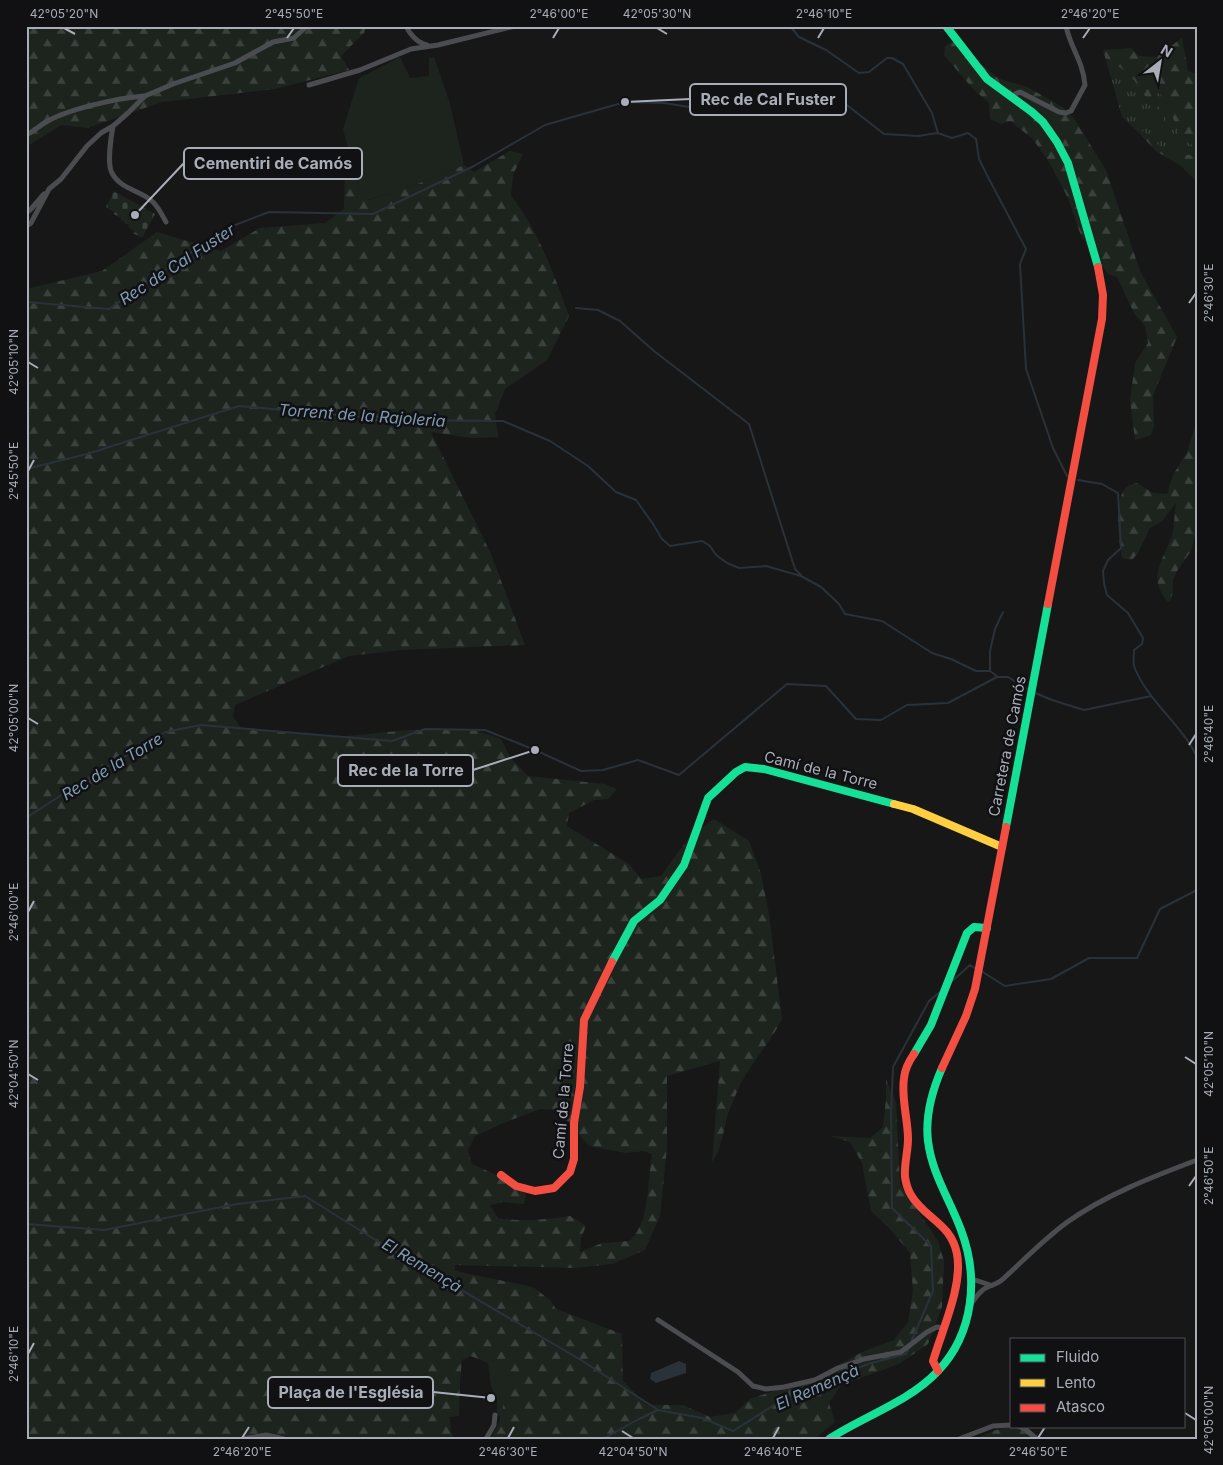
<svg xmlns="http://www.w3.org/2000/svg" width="1223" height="1465" viewBox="0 0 1223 1465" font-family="Inter,sans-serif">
<defs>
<pattern id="grass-tufts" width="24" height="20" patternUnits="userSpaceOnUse" patternTransform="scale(1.25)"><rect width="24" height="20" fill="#1d241e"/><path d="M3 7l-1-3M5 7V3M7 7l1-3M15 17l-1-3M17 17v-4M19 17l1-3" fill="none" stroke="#3b413d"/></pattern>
<pattern id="forest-firs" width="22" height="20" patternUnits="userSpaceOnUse" patternTransform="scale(1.25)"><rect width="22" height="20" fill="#1d241e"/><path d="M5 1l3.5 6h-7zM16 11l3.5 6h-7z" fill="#3b413d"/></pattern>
<pattern id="cemetery-stones" width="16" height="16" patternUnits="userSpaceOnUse" patternTransform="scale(1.25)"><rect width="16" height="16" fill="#1d241e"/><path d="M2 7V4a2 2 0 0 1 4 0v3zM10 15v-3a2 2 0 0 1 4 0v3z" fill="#3b413d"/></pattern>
</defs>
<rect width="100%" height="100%" fill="#171717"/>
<path fill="url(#grass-tufts)" d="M1106,60L1114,63L1130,75L1139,85L1149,103L1163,117L1153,94L1160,92L1170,110L1180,137L1194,146L1193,157L1162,148L1143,131L1138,132L1122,117Z"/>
<path fill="url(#forest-firs)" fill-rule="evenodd" d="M26,26H366L364,33L341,56L349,70L275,89L162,102L87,128L61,125L26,147Z
M960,37L979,63L1000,79L1027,87L1063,107L1075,120L1106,170L1140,271L1177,337L1153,395L1154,426L1151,435L1135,440L1130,400L1135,363L1148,343L1145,326L1134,313L1117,277L1108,274L1081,236L1068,198L1049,162L1032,138L1010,121L1001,124L990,119L989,103L973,89L944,55L945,46Z
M1182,38L1188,71L1197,74V182L1181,166L1156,151L1138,132L1143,131L1162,148L1193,156L1194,146L1180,137L1170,110L1160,93L1153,94L1163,117L1167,132C1158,125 1155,116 1150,106C1141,86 1127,68 1106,60L1103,50L1131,48L1139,56L1156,57Z
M510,151L523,154L513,175L511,196C539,232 554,274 569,316L547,360L505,389L495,414L498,437L471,438L431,432L491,554L525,645L401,650L349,656L235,705L233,717L242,729L337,737L408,730H475L501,739L510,757L528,776L605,784L617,789L608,799L594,800L569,813L567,826L629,864L641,879L661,876L690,836L714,819L749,841L761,874L769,914L782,1019C770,1043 752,1062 740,1085C736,1094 731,1105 728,1114C723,1130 722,1149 712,1162L720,1061L667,1076V1147L660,1216L645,1250L612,1264L575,1268L455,1265V1271L533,1287L551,1301L556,1309L622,1334L623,1381L647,1405H683L710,1417L735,1413L750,1399L821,1375L862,1352L894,1340L908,1322L913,1291L910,1253L890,1229L871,1211L862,1163L850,1142L830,1136L870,1138L883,1127L886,1099V1080L896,1102L900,1184L938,1241L944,1261L942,1307L928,1344L899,1364L841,1385L829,1403L835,1422L814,1439H490L499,1423L509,1376L493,1360L488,1363L471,1356L462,1360L460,1381L459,1416L450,1417L451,1432L455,1439H26V289L102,271L157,232L221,251L260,228L325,223L344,209L345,175L355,176L360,191L368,200L399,191L464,165L474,172ZM540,1109L558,1110L589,1146L626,1153L643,1151L652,1154C649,1172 648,1215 639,1228C637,1233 633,1237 630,1241L602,1243L580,1252L581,1238L586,1226L570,1216C545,1220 522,1222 498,1218L490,1205L503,1202L524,1204L526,1194L499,1176L472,1164L468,1150L475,1136L501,1124Z
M1197,421V527L1191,551L1177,571L1173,580L1172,598L1168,602C1147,577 1162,563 1171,538C1175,528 1174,514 1176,503L1162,521L1150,528L1138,553L1132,560L1122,558C1119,541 1113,500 1126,488C1129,485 1133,484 1137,483L1153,493L1167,494L1173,475L1187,452Z
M1016,1426H1020L1035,1439H974L996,1430Z"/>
<path fill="url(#cemetery-stones)" d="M114,191L155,214L142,238L133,233L134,231L128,227L129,225L121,220V218L114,214V212L106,207Z"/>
<path fill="#1d241e" d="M400,57L410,78L429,76V58L434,57L450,104L464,165L399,191L367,200L360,191L355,176L343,129L359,78Z
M492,1360L504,1368L509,1376L501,1416L497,1415V1400L491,1386L488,1363Z"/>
<path fill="#2a3239" d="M679,1361L686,1364V1373L656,1383L650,1379L651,1373Z"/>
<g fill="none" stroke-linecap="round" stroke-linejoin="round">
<path stroke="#2a3239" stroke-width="2" d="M790,26L799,37L826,50L859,73L869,72L887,58H892L903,64L932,113L938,133
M26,302L109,309L225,229L269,212L373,214L474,166L545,125L625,102L664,103L734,114L807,98L829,105L843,102L884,134L918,136L938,133L952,138L968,133L976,139L979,159L989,179L1026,249L1020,264L1026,369L1053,448L1067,476
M576,308L598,310L620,321L654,351L749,424L795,569L801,575
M26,469L87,454L239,406L393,420L503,421L550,441L588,466L616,492L636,500L653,524L662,539L670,546L702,541L710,546L716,555L727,563L739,568L766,566L801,576L821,587L839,604L845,614L882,621L932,653L951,659L976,671H990L998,677H1008L1029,690
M1078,480L1102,484L1118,493L1121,548L1108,560L1103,571L1104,583L1107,595L1128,613L1143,638L1142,644L1134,650C1134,655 1133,661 1134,666C1147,701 1181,723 1197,757
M990,671V651L995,629L1003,612
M1033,692L1052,700L1084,710L1151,696
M26,818L80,783L165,732L201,725L392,741L425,729L485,730L535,750L581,771L603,770L638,760L679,775L787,684L826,686L856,719L881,720L907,705L948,703L997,677
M981,971L1005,986L1051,979L1089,958H1137L1160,909L1197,890
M949,984L970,965L976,969
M26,1224L104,1230L237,1204L305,1196L374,1239L581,1360L658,1410L702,1418L733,1431L787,1397L868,1364L906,1354L909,1348
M911,1342L933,1291L931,1246L892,1208L891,1115L893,1067L929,1001L940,992
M603,1439L637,1420L658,1410"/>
<path stroke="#4b4c50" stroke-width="5" d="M406,26C410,35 418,43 427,45
M309,85L360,70L411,49L438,45L515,26
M1012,97L1015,94L1020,92L1059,112L1066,113L1071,111L1085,85C1083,61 1070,47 1066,26
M113,126C111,137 107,164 112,173C121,190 141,190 153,202C159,208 162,215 166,222
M26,135C33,132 39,126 46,122C68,109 118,98 144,96
M26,213L31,209L44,194
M26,226L31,223L49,189L61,179L87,146L101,133L113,126L128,113L145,96L173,84L235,63L273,42L294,38L307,26
M972,1279L990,1285
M971,1304C976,1297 981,1289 990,1286C995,1284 999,1283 1003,1279C1024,1260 1043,1240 1066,1223C1105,1195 1152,1177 1197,1160
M658,1320L738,1372L753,1386L766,1389L784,1387L815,1380L838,1368L864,1359L901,1352L927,1332L937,1327L943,1328
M1018,1426L1025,1429L1037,1439
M242,1439L266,1435L284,1439
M486,1439L494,1425L495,1415
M959,1439L993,1426L1012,1425"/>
<path stroke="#16e098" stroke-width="8" d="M946,26L987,79L1032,112L1043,122L1057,142L1068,163L1098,267
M1006,827L1048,604
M612,962L634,921L660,900L684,865L708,798L736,772L745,767L764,769L894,804
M914,1054L931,1025L967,933L974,927L987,928
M829,1439C864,1416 909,1402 938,1371C974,1333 979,1277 961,1230C950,1200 932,1174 928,1141C925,1116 932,1091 942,1068"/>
<path stroke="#ffcf43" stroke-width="8" d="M894,804L913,809L1002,847"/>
<path stroke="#f24e42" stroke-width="8" d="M1048,604L1102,319L1103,295L1098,267
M914,1054C909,1061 905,1069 904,1078C901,1099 908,1119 908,1139C908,1152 904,1164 905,1177C906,1184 908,1190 911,1195C925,1219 951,1223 957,1254C963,1286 942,1330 933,1361L938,1371
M942,1068L966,1016L975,989L1006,827
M501,1175L516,1186L535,1191L554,1188L570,1172L574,1159V1123L580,1087L584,1020L612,962"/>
</g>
<path fill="none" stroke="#a8adb8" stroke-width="2" d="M64,28L75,34M657,28L667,34M287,38L294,28M553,38L559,28M818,38L824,28M1083,38L1090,28M1189,303L1196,293M28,362L38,368M28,471L34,460M28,718L38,724M1189,745L1196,734M28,912L34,901M1185,1057L1196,1064M28,1074L38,1080M1189,1186L1196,1176M28,1354L34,1343M1185,1413L1196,1420M622,1431L633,1438M242,1438L249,1427M508,1438L514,1427M773,1438L779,1427M1038,1438L1045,1427"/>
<g text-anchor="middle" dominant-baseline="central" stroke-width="5" stroke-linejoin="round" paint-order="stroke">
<g font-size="15" fill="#a8adb8" stroke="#111113">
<text transform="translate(1007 746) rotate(-79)">Carretera de Camós</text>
<text transform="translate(821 770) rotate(14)">Camí de la Torre</text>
<text transform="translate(563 1101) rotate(-85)">Camí de la Torre</text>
</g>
<g font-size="16" font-style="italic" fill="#7f9bb3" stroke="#111113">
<text transform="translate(177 264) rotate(-33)">Rec de Cal Fuster</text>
<text transform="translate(362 415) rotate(4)">Torrent de la Rajoleria</text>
<text transform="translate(112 766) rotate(-31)">Rec de la Torre</text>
<text transform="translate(422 1265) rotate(31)">El Remençà</text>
<text transform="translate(817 1387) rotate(-24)">El Remençà</text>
</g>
</g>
<path fill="none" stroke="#a8adb8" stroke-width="2" d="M625 102L690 99M135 215L184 163M535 750L473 770M491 1398L433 1392"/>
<g fill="#a8adb8" stroke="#111113" stroke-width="2">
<circle cx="625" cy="102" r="5"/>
<circle cx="135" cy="215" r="5"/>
<circle cx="535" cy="750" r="5"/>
<circle cx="491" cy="1398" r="5"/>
</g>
<g fill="#111113" stroke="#a8adb8" stroke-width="2">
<rect x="690" y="84" width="156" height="31" rx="5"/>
<rect x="184" y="148" width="178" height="31" rx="5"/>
<rect x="338" y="755" width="135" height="31" rx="5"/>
<rect x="268" y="1377" width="165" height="31" rx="5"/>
</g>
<g font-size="16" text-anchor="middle" font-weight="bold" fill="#a8adb8">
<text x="768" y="105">Rec de Cal Fuster</text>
<text x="273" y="169">Cementiri de Camós</text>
<text x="406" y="776">Rec de la Torre</text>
<text x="351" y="1398">Plaça de l'Església</text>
</g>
<rect width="1223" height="1465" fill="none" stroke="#111113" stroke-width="55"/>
<rect x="1010" y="1338" width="175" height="90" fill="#111113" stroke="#4d4f55"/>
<rect x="1020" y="1354" width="25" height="8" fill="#16e098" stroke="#4d4f55"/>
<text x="1056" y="1362" font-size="15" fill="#a8adb8">Fluido</text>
<rect x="1020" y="1379" width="25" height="8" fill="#ffcf43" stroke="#4d4f55"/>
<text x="1056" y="1388" font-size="15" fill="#a8adb8">Lento</text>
<rect x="1020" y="1404" width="25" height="8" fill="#f24e42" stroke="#4d4f55"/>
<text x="1056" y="1412" font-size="15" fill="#a8adb8">Atasco</text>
<g transform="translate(1160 62) rotate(31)" stroke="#111113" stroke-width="4" paint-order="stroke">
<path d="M0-4L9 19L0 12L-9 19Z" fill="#a8adb8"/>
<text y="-8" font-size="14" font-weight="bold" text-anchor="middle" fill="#a8adb8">N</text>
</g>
<rect x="28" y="28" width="1168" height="1410" fill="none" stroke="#a8adb8" stroke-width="2"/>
<g font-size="12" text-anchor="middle" fill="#a8adb8">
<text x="64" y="18">42°05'20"N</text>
<text x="294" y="18">2°45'50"E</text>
<text x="559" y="18">2°46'00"E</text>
<text x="657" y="18">42°05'30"N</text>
<text x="824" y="18">2°46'10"E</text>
<text x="1090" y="18">2°46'20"E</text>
<text transform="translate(1209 293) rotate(-90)" y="4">2°46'30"E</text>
<text transform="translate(14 362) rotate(-90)" y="4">42°05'10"N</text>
<text transform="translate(14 471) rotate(-90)" y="4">2°45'50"E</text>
<text transform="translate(14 718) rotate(-90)" y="4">42°05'00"N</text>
<text transform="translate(1209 734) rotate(-90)" y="4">2°46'40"E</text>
<text transform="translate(14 912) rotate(-90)" y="4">2°46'00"E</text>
<text transform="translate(1209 1064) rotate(-90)" y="4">42°05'10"N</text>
<text transform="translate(14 1074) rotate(-90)" y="4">42°04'50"N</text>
<text transform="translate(1209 1176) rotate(-90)" y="4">2°46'50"E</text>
<text transform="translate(14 1354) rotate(-90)" y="4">2°46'10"E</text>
<text transform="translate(1209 1420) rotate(-90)" y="4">42°05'00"N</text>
<text x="242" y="1456">2°46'20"E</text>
<text x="508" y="1456">2°46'30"E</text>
<text x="633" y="1456">42°04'50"N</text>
<text x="773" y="1456">2°46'40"E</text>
<text x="1038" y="1456">2°46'50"E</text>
</g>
</svg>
